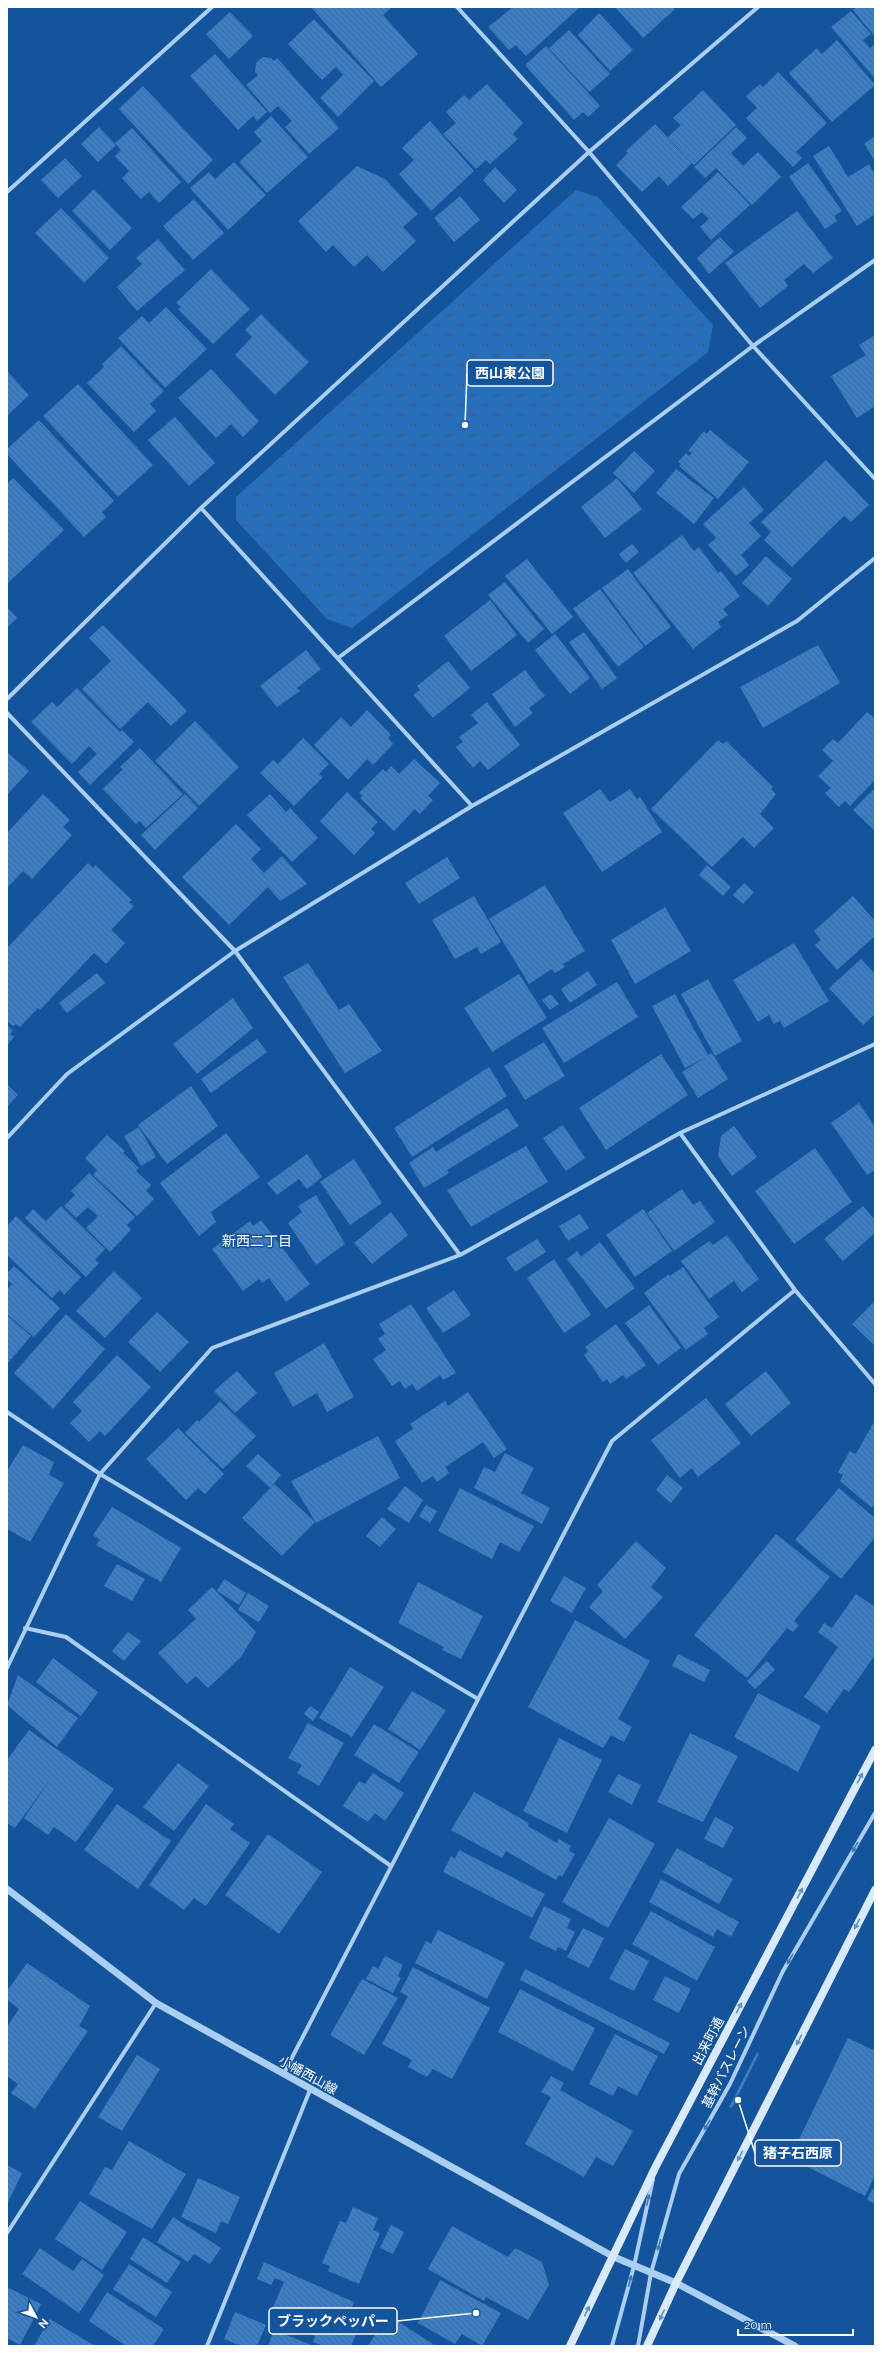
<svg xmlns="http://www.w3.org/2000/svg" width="882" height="2353" viewBox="0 0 882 2353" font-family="Raleway,'Noto Sans JP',sans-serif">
<defs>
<pattern id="park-tufts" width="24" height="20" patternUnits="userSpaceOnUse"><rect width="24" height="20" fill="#276ebb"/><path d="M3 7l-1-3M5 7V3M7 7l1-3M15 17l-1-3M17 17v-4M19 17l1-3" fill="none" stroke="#3b5b7e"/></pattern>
<pattern id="building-back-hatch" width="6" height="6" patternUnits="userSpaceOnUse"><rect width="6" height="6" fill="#3d7dc4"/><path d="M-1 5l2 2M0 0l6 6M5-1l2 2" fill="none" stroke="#44678e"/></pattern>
</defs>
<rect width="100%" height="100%" fill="#14549d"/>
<path fill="url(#park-tufts)" d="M576,190L598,197L713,325L708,352L352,628L327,619L236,520V497Z"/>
<path fill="url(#building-back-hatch)" d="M311,7H392L383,15L418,54L381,87Z
M513,7H580L526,56L516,45L509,50L488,27Z
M615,7H673L675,9L643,38Z
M857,7H875V37L853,10Z
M851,11L871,34L863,40L870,48L875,44V79L831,27Z
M230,12L253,36L229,59L206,34Z
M599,13L633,50L610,71L578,35Z
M314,19L374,81L338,117L320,98L343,75L336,67L322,80L288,44Z
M569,30L610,74L589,92L549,48Z
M837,40L875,85L832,122L789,73L817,48L822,54Z
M546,46L600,106L588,117L583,112L574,120L525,65Z
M215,54L267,112L257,121L253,116L238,130L190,76Z
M263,57L271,58L274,61L277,58L339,128L309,154L285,127L292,121L278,106L270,113L246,85L258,75L255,72L256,63Z
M778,72L827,123L796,152L802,158L793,167L746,118L757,108L746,96L760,84L763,87Z
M487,84L523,123L513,134L518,139L490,164L486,160L476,169L443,134L456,123L446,112L464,95L469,100Z
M143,86L213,160L188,184L119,109Z
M703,90L736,125L694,165L668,137L681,125L673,118Z
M271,116L308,157L267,193L239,162L262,141L254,132Z
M430,121L474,171L431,211L399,174L414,160L402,148Z
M655,124L692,163L668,186L659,176L642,192L616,165L628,153L626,151Z
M99,127L116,145L98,162L81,144Z
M736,127L747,138L731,153L743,166L758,152L781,177L752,205L716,168L705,178L694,167Z
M132,128L181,182L159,203L149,192L141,199L122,178L129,171L115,156L121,150L115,143Z
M875,136V161L864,144Z
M829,146L848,177L869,164L875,175V214L857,226L813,156Z
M65,158L82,176L58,198L41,180Z
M234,162L266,195L228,230L190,188L209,172L215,179Z
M808,163L842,211L834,216L837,221L825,229L789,177Z
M357,166L385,179L418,214L403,227L416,241L383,272L367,255L354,267L333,245L326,252L298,221Z
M495,167L517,190L504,203L483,180Z
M718,172L750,205L711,240L700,227L709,219L702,212L693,219L681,207Z
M94,189L132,228L110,250L72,211Z
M460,196L480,220L454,242L434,218Z
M194,199L224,233L193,260L163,226Z
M61,208L109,258L84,283L35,233Z
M797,211L833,258L813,273L804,264L784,280L788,286L760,308L725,263Z
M720,237L734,252L709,274L697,258Z
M158,239L185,270L137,311L117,287L142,264L136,258Z
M211,269L250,309L213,344L178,309L181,307L176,303Z
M166,307L207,349L165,388L118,338L142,316L149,323Z
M261,314L309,362L275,395L235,355L252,337L245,330Z
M875,335V406L857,418L831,376L866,355L859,345Z
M121,346L164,391L150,404L156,411L134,432L87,383L104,367L102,364Z
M211,369L259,421L243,437L231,424L216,438L178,398Z
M7,371L29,395L7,416Z
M78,384L153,465L118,497L43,416Z
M175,417L215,463L189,486L148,440Z
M39,420L114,501L102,512L106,517L84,537L7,454V449Z
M710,430L749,462L718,499L679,466L681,464L678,462L686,453L689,456L692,453L688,451L704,431L706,434Z
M634,451L655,471L634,493L613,473Z
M826,460L869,505L851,522L844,516L792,567L764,540L771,532L761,522Z
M676,469L714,498L694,524L656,493Z
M13,478L64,530L7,584V484Z
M617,478L642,509L605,538L581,507Z
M744,487L764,510L749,523L761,536L741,555L749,565L736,576L708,545L716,538L703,524Z
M682,535L694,551L699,547L718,573L721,571L740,596L723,609L728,615L718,622L721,627L693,649L633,573Z
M632,544L639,552L626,563L619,554Z
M766,556L792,579L768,606L742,583Z
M527,559L573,617L552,634L505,576Z
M628,569L671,627L645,646L602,588Z
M505,582L544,629L528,643L488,595Z
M600,589L644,647L618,667L573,609Z
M490,600L517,635L471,671L444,636Z
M7,607L17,618L7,628Z
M103,625L164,687L150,701L164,687L187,711L171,726L148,702L120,729L82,689L111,661L89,638Z
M584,632L617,678L602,689L569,642Z
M555,634L590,678L570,694L535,650Z
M818,645L840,683L763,728L740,687Z
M306,650L321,669L297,688L300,691L277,707L260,686Z
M448,661L470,688L433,718L413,695L420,690L417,686Z
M525,670L545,696L529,708L533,713L515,727L492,694Z
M77,688L120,732L122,730L134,742L90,785L78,772L97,754L89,746L72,764L31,722L52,702L57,707Z
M487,702L520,745L488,770L480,761L473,768L456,747L463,742L459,737L478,723L471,715Z
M367,710L391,735L388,738L393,744L373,765L367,759L348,780L314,745L341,717L351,727Z
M867,712L875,718V780L850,806L845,801L839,807L825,793L831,788L818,776L833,761L822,750L833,739L838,743Z
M195,721L239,767L199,806L155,761Z
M303,738L329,764L319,774L323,777L294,806L260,773L273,760L278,764Z
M718,740L723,744L726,741L773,787L771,789L776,794L760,814L774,828L754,848L743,837L712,867L651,809Z
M140,748L183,794L146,828L140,821L136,824L103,789L123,769L120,767Z
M7,752L29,771L7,795Z
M414,759L440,783L428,796L433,800L420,814L415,809L394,831L360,798L363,796L359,793L383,769L386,772L391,766L399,774Z
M875,788V831L853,810Z
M600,789L610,802L630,789L637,799L640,797L662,832L602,872L563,813Z
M347,792L378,822L371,829L375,833L354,855L320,821Z
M43,794L70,820L63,827L72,835L32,879L23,871L7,888V833Z
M185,794L198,808L155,850L141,835Z
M270,794L286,812L290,808L318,838L292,862L247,815Z
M236,824L261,849L251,859L264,873L282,856L307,884L280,901L268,887L229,925L182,877Z
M447,857L460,878L419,904L405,883Z
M88,863L93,868L95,865L132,900L129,902L134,906L111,930L125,943L106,964L94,953L40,1010L38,1008L20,1027L16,1024L13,1026L7,1021V948Z
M707,865L731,887L723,896L699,875Z
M744,883L754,892L743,904L733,895Z
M545,885L585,951L563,964L565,967L555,973L552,969L529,984L489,919Z
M474,896L501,942L481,954L477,947L455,959L432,920Z
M853,896L875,921V936L837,970L815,945L821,940L814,931Z
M665,907L691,951L635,984L611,940Z
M794,943L829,1001L784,1028L780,1021L774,1024L769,1015L758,1022L733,980Z
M861,959L875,974V1014L863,1025L829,988Z
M308,963L339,1010L349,1004L382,1051L345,1073L283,977Z
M588,971L597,985L570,1003L561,989Z
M97,973L105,983L67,1013L59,1003Z
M519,974L547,1018L492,1052L464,1008Z
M708,979L742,1041L715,1056L681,994Z
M617,982L638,1017L564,1063L542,1028Z
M551,994L559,1004L550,1010L542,1000Z
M675,994L708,1055L712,1053L728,1079L698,1098L682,1072L706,1057L685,1068L652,1006Z
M233,998L253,1028L197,1074L173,1044Z
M7,1025L13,1031L10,1034L14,1037L7,1045Z
M257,1039L267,1052L211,1093L201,1079Z
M544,1042L565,1076L525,1100L504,1066Z
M661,1054L688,1095L606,1150L579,1108Z
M489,1067L507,1096L412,1157L394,1128Z
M7,1084L18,1095L7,1107Z
M191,1086L218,1126L167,1164L138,1125Z
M859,1103L875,1127V1170L867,1175L831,1123Z
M507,1108L519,1126L447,1170L449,1173L424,1188L409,1163L433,1147L436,1152Z
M563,1125L585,1158L566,1171L543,1138Z
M734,1126L757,1157L732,1176L718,1156L721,1136Z
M139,1127L156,1157L141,1166L124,1136Z
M226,1133L260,1177L211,1212L216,1222L199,1236L160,1183Z
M107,1135L125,1151L123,1153L139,1168L136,1171L151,1185L146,1191L154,1199L137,1216L93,1175L97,1170L85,1158Z
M526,1146L548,1182L471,1227L447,1190Z
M815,1148L852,1202L794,1244L755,1191Z
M307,1154L322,1177L307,1189L299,1179L277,1195L267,1183Z
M354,1159L382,1203L350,1225L320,1182Z
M89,1173L135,1217L127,1225L131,1230L110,1252L86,1228L98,1216L88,1207L76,1218L64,1206L75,1195L71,1191Z
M682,1189L693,1205L700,1201L715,1222L674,1251L647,1213Z
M316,1195L345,1244L316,1265L288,1223L302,1212L298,1206Z
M61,1206L105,1249L95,1260L99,1263L86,1277L25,1218L33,1209L46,1221Z
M863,1206L875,1220V1233L843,1261L824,1239Z
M643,1209L672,1251L635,1277L606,1235Z
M391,1212L408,1235L372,1264L354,1243Z
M580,1214L589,1228L568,1241L559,1226Z
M16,1216L81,1277L64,1295L60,1290L52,1298L7,1255V1226Z
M261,1220L310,1284L286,1302L269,1278L262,1283L259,1279L243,1291L212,1249L250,1221L253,1226Z
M727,1235L759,1279L742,1292L734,1281L709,1299L681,1261L709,1241L713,1245Z
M537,1239L546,1252L515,1272L506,1258Z
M600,1242L635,1288L606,1309L567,1259L577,1251L581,1257Z
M554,1259L591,1315L564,1333L527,1278Z
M14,1266L60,1308L34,1337L7,1314V1289L12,1284L7,1280V1273Z
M683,1267L719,1317L704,1328L708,1334L686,1350L644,1293L669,1274L670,1276Z
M114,1271L142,1298L105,1338L76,1311Z
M454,1290L471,1315L443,1333L426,1308Z
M875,1301V1346L852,1324Z
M411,1304L456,1373L443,1380L440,1375L417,1391L412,1384L405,1389L400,1381L392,1386L373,1359L386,1350L378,1339L385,1334L379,1324Z
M649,1305L681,1348L658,1365L625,1323Z
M157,1312L189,1342L160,1372L128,1342Z
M66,1314L105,1349L53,1409L14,1373Z
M7,1315L31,1336L7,1364Z
M616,1324L646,1365L626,1379L623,1375L610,1384L607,1379L603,1382L584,1355L588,1352L585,1347Z
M324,1343L354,1397L327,1412L317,1393L293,1407L274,1373Z
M117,1355L151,1387L105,1436L100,1431L89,1442L70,1423L82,1411L73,1402Z
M237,1371L257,1393L235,1413L214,1391Z
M766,1371L791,1403L751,1436L725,1404Z
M468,1392L507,1449L494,1458L483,1442L445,1467L449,1473L437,1482L433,1476L422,1483L395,1441L413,1429L410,1424L445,1401L448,1406Z
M706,1398L741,1443L698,1477L692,1468L680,1478L651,1440Z
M220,1401L256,1436L223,1469L185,1433L197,1420L199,1422Z
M875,1420V1502L872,1508L840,1481L843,1475L838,1472L850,1451L856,1454Z
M178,1428L224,1474L205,1494L198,1488L186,1500L146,1459Z
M378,1436L400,1478L316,1523L291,1481Z
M23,1445L54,1462L49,1475L64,1483L30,1542L7,1529V1471Z
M505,1453L534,1468L521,1493L550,1508L542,1524L474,1488L484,1467L495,1472Z
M258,1454L281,1475L270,1488L246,1466Z
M667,1475L683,1488L671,1503L656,1490Z
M274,1484L315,1522L282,1556L242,1518Z
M405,1486L423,1500L409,1523L387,1509Z
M460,1488L534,1526L519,1552L500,1542L492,1559L438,1531Z
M839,1488L875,1518V1537L841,1579L795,1540Z
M426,1505L437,1511L430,1523L419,1516Z
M112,1507L181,1548L161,1582L96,1545L100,1540L93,1535Z
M382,1517L396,1529L380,1547L366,1536Z
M776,1534L830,1577L794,1621L799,1625L793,1632L787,1628L747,1678L694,1635Z
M636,1541L666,1568L651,1587L663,1597L625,1639L589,1607L603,1591L597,1585Z
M117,1564L145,1579L132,1601L104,1586Z
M564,1576L586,1588L572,1613L550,1601Z
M224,1579L246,1593L239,1605L217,1591Z
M418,1582L483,1616L461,1659L442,1650L444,1647L398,1623Z
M212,1587L256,1632L241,1657L208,1688L196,1676L187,1684L158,1653L196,1619L188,1610Z
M248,1593L269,1606L259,1622L238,1610Z
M856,1594L875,1607V1655L849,1692L844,1689L827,1713L804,1697L838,1647L818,1632L824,1623L832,1628Z
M575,1620L650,1661L618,1719L632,1727L624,1742L611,1735L603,1748L528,1707Z
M128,1632L141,1641L124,1661L112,1651Z
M678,1654L710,1670L704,1682L672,1666Z
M53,1658L98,1692L81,1716L36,1682Z
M767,1661L775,1670L755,1689L747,1681Z
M350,1667L384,1687L352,1737L319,1718Z
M18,1675L78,1718L57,1747L7,1705Z
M412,1691L446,1710L420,1750L388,1729Z
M758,1693L821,1726L798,1772L734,1737Z
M310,1706L319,1712L313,1721L304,1714Z
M308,1723L344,1743L319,1786L297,1773L302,1765L288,1758Z
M374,1724L419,1752L399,1783L354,1755Z
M29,1730L114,1789L76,1842L54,1827L48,1835L24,1818L52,1777L15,1828L7,1823V1760Z
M690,1733L738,1756L703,1822L657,1802Z
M559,1738L602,1760L567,1833L523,1811Z
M178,1763L209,1786L174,1831L143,1807Z
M373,1773L404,1793L385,1821L375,1813L368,1822L343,1806L359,1781L365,1784Z
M618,1774L641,1785L632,1805L608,1792Z
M474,1792L529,1823L528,1826L557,1843L559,1839L571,1846L569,1851L575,1854L562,1877L559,1875L556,1880L506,1851L502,1858L451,1830Z
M117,1804L171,1841L138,1889L84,1850Z
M206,1804L234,1824L230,1829L250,1843L206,1906L194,1898L184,1910L149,1885Z
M715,1817L734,1827L723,1848L704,1839Z
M609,1818L655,1844L608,1928L562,1902Z
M268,1834L322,1872L279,1934L225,1895Z
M677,1848L733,1879L719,1904L663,1872Z
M459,1850L545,1894L532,1918L443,1872L451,1856L455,1859Z
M661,1879L739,1922L731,1937L717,1929L713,1937L649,1902Z
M544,1906L571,1919L567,1928L575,1932L566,1951L558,1947L556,1951L529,1938Z
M651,1911L715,1947L697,1981L632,1944Z
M583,1928L604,1938L589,1968L567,1957Z
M438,1930L505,1963L487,1999L415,1963L426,1941L431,1944Z
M625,1949L649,1961L634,1991L609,1979Z
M385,1956L403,1965L398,1976L401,1978L393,1993L366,1979L373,1966L378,1969Z
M27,1963L90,2006L79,2026L88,2031L35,2109L11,2093L18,2084L7,2076V2027L19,2009L7,2000V1991Z
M413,1967L490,2008L452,2079L433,2069L427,2077L408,2067L412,2060L382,2044L408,1996L400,1992Z
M525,1969L670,2043L664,2054L520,1980Z
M665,1976L691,1989L679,2013L653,2000Z
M362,1979L398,1998L364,2055L330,2035Z
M520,1989L595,2028L573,2071L498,2032Z
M615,2034L658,2056L637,2096L618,2086L613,2096L589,2084Z
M848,2038L873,2050L875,2046V2175L865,2196L790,2158Z
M757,2052L759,2054L732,2108L729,2107Z
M137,2055L160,2069L122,2131L98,2117Z
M551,2076L564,2083L560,2090L633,2131L613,2166L596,2157L584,2177L525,2144L551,2097L541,2092Z
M129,2141L186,2174L152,2229L89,2194L105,2167L112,2170Z
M7,2165L22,2173L7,2204Z
M198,2178L240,2197L228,2224L221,2221L216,2233L181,2217Z
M872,2189L875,2191V2204L867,2200Z
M80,2201L127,2232L102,2270L55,2239Z
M353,2207L378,2218L373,2230L380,2233L359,2284L328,2271L330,2266L322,2263L340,2221L346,2223Z
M173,2217L221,2248L210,2264L194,2254L188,2262L157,2242Z
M391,2225L404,2232L393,2254L380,2248Z
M452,2226L508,2257L515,2248L542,2262L549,2285L528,2320L486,2297L484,2301L428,2269Z
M143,2237L181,2262L167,2283L130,2259Z
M40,2248L73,2271L82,2259L104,2275L79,2313L22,2274Z
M264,2262L354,2302L351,2309L364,2316L351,2346H323L313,2342L315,2336L299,2329L297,2335L275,2325L277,2320L269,2316L284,2282L275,2278L271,2285L257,2279Z
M129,2264L172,2292L156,2317L113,2289Z
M440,2280L501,2313L482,2346L462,2334L455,2344L418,2323Z
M7,2287L41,2304L20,2345L7,2338Z
M107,2292L164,2329L153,2346H126L89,2321Z
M235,2312L266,2325L257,2346H241L224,2339Z
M388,2315L436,2346H368Z
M50,2319L95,2346H34Z
M274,2330L314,2346H268Z"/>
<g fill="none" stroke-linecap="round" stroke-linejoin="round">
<path stroke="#abcef3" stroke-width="4" d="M457,7L589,152L753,346L875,479
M7,192L212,7
M201,508L472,806
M338,658L753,346L875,260
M7,699L201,508L589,152L758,7
M7,713L235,951L460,1255
M680,1133L795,1290L875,1384
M7,1138L67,1074L235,951L472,806L797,621L875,558
M7,1412L100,1474L478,1699
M25,1628L66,1637L391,1866
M7,1668L100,1474L212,1348L460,1255L680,1133L875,1044
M283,2075L612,1441L795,1290
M7,2233L156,2003
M207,2346L310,2090
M612,2346L634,2266L653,2179
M638,2346L651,2273L679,2174L730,2084L783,1971L875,1813"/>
<path stroke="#abcef3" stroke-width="7" d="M7,1889L156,2003L614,2257L676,2283L795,2346"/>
<path stroke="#daeafd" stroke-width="8" d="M570,2346L656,2166L875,1750
M647,2346L676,2283L875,1890"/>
</g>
<defs><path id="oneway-solid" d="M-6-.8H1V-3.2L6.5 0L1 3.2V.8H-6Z"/></defs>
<g fill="#6390c3">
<use href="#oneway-solid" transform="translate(860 1778) rotate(-62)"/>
<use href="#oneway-solid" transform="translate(800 1893) rotate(-62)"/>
<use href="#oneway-solid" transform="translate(857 1924) rotate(117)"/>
<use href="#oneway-solid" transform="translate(739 2008) rotate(-62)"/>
<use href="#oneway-solid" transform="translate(799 2040) rotate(117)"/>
<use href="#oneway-solid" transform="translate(740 2156) rotate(117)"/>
<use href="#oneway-solid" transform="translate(587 2311) rotate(-64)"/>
<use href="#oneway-solid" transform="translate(662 2315) rotate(114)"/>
</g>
<g fill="#4179b7">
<use href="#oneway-solid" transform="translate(855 1847) rotate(120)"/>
<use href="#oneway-solid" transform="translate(790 1959) rotate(120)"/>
<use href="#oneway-solid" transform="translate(707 2125) rotate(120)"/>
<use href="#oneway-solid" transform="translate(648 2200) rotate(-77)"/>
<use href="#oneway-solid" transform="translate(659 2245) rotate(106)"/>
<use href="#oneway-solid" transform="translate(630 2281) rotate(-75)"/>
</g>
<g text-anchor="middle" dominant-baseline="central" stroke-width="3" stroke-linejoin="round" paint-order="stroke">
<g font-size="13" fill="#fff" stroke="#14549d">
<text transform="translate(708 2041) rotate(-62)">出来町通</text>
<text transform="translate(726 2067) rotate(-63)">基幹バスレーン</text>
<text transform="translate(308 2075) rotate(29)">小幡西山線</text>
</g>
<g font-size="14" fill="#fff" stroke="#14549d">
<text x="257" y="1241">新西二丁目</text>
</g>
</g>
<path fill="none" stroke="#fff" stroke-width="1.5" d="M465 425L467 373M738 2100L755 2153M476 2313L397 2321"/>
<g fill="#fff" stroke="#14549d" stroke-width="1.5">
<circle cx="465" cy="425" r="4"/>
<circle cx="738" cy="2100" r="4"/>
<circle cx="476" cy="2313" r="4"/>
</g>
<g fill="#14549d" stroke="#fff" stroke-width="1.5">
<rect x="467" y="360" width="86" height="26" rx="4"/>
<rect x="755" y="2140" width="86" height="26" rx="4"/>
<rect x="269" y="2308" width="128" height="26" rx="4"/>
</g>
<g font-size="14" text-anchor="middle" font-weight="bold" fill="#fff">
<text x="510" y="378">西山東公園</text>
<text x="798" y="2158">猪子石西原</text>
<text x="333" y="2326">ブラックペッパー</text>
</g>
<rect width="882" height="2353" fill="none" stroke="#ffffff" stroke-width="16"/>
<g transform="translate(36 2317) rotate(131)" stroke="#14549d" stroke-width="3" paint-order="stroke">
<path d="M0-3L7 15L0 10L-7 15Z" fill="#ffffff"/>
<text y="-6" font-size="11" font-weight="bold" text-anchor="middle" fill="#ffffff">N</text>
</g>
<path d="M738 2329v6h115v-6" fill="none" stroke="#ffffff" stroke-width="2"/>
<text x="744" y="2329" font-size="12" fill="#ffffff" stroke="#14549d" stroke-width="3" paint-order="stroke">20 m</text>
</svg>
